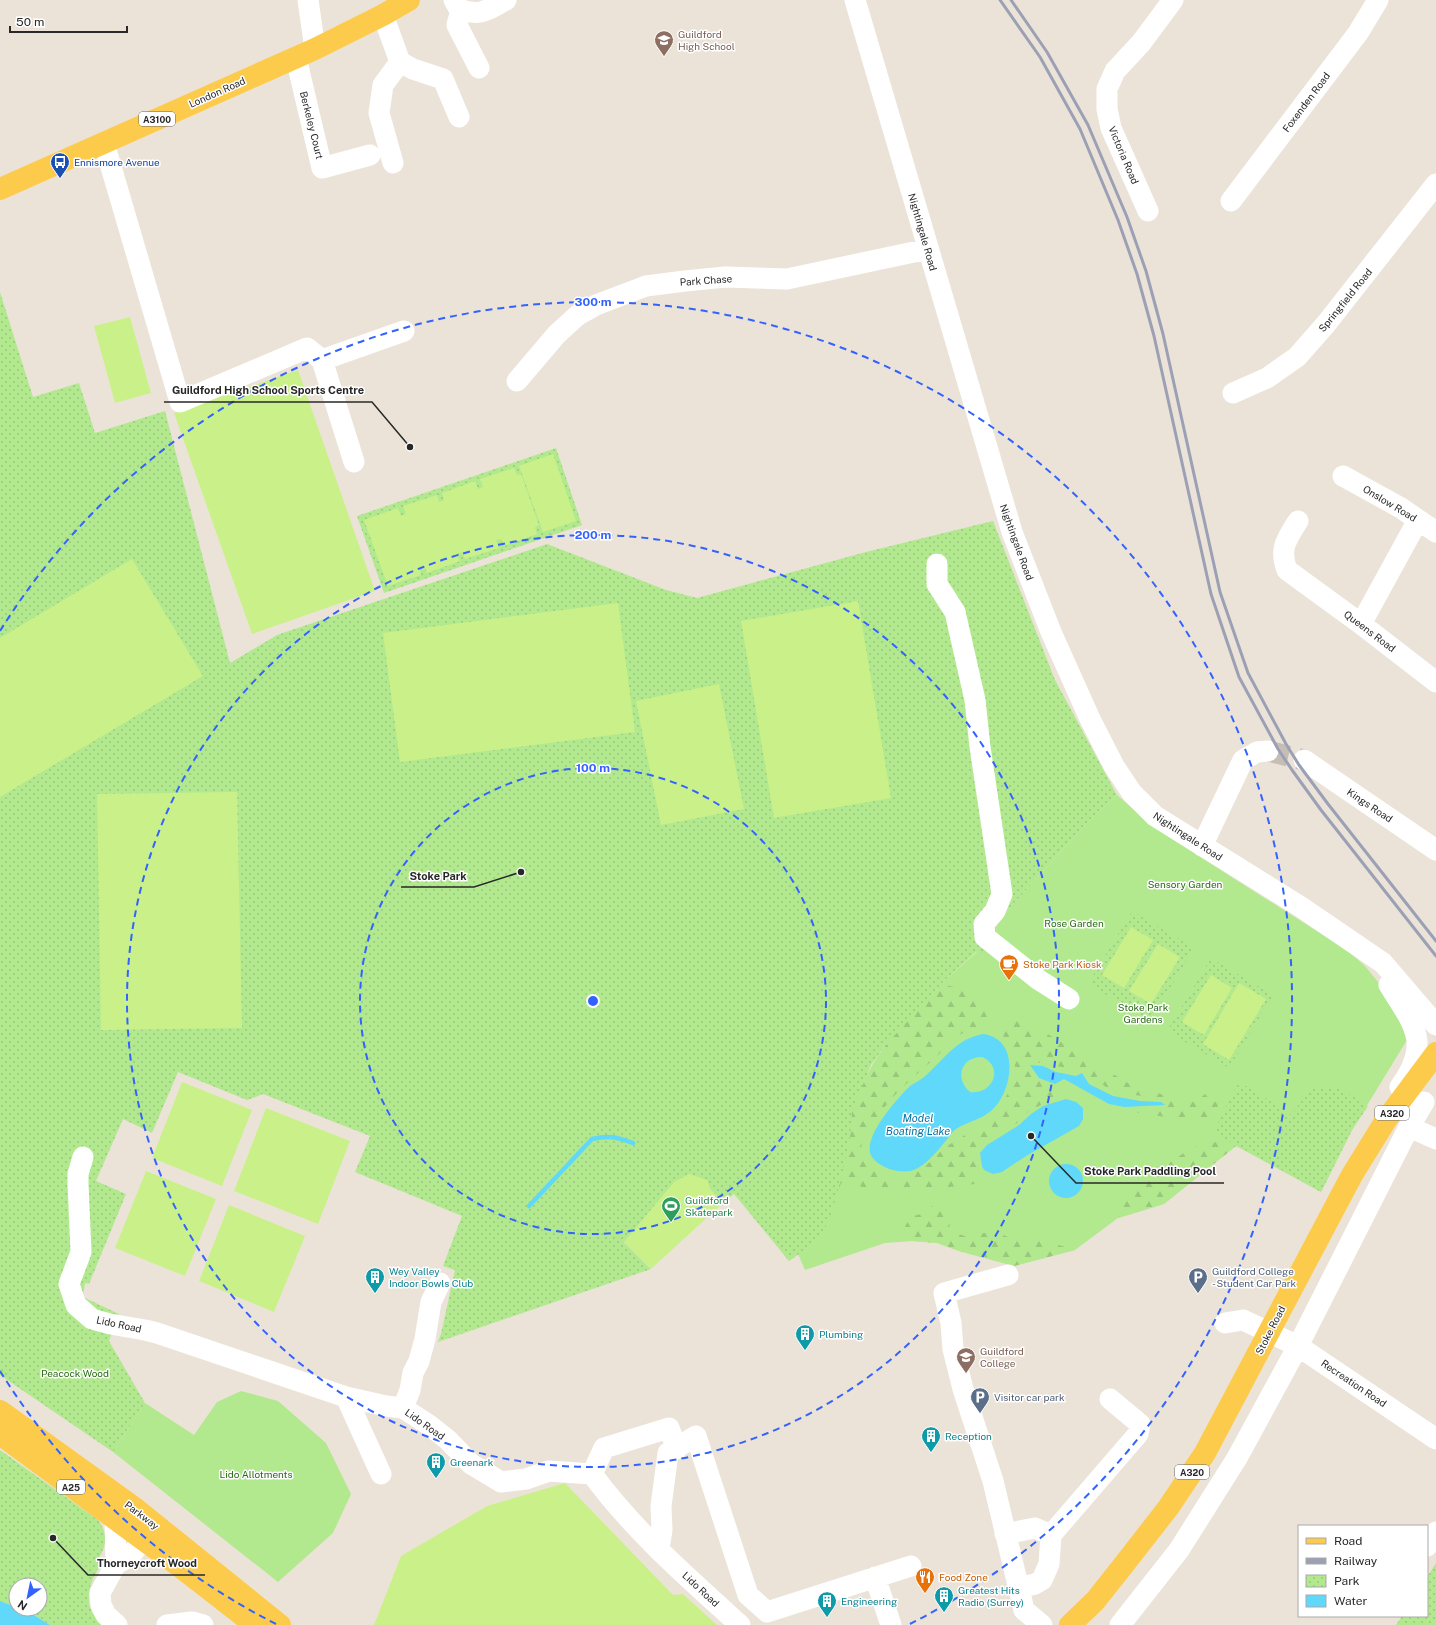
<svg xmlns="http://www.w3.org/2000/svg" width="1436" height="1625" viewBox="0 0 1436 1625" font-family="'Public Sans',sans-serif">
<defs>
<pattern id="forest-firs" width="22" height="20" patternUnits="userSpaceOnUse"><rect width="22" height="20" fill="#b2e98f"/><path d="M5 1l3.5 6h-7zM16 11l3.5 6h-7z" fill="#99c87b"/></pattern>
<pattern id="park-dots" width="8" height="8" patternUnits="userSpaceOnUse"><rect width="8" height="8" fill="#b2e98f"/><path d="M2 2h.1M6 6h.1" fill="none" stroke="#99c87b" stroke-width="1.8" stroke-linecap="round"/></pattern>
</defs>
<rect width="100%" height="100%" fill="#ece3d8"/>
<path fill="#b2e98f" d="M1117,795L1148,822L1172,839L1348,951L1365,966L1378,982L1394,1005L1407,1040L1352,1130L1321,1192L1236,1146L1164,1204L1118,1218L1075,1250L1014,1266L959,1251L937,1243L913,1241L885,1243L805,1270L798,1254L821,1238L840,1183L884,1047L944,981L977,952L998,939L996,923L1088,822Z
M241,1391L278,1401L326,1443L351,1494L333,1533L278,1582L113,1452L145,1403L194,1435L217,1402Z"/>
<path fill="url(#forest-firs)" d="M941,984L967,990L980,1003L991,1025L990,1029C980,1027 971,1029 961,1034C952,1039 944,1049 937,1056C912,1079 891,1095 872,1124C869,1129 863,1136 862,1142C858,1159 878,1175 893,1178C899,1178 910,1175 916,1172C927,1167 936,1154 946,1147C956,1139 969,1134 979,1125C997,1111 1016,1091 1015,1066C1014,1051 1012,1044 1001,1034L1018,1018L1051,1036L1128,1083L1146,1088L1182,1103L1197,1101L1205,1094L1219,1105C1216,1108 1214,1115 1210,1117C1196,1124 1141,1113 1124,1110L1164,1108L1165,1105L1153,1098L1112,1091L1084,1072L1076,1071L1050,1064L1024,1061L1042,1083L1053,1087L1059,1098L1045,1103L1029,1111L1017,1123L985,1144L977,1152V1162L981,1178L975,1184L915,1191L880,1190L841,1183L832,1211L821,1238L789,1261L756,1218L864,1081C881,1043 914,1014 941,984Z
M1208,1141L1236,1146L1164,1204L1118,1218L1131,1188L1190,1149Z
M936,1199L951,1209L949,1231L968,1237L992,1231L1014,1239L1036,1238L1075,1250L1014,1266L959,1251L937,1243L912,1241L905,1226L912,1216L927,1213Z"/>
<path fill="url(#park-dots)" d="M0,292L33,397L79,383L95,433L165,411L230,663L277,635L547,544L666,590L697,598L866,552L993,521L1055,680L1117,795L1088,822L996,923L998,939L989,950L976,952L944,981L884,1047L871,1065L852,1111L850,1139L840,1183L832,1211L821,1238L789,1261L734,1194L723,1203L710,1189L706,1180L624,1242L651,1269L438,1342L441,1334L455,1270L443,1266L462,1216L355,1172L370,1136L263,1094L247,1100L178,1072L152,1133L123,1119L96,1181L126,1194L89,1284L85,1283L83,1297L119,1314L109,1341L145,1403L113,1452L0,1375Z
M556,448L582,525L384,593L357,516Z
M1132,911L1194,948L1150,1021L1088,984Z
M1211,958L1273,995L1229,1068L1167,1031Z
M1238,1084L1249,1087L1291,1115L1312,1087H1338L1368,1106L1352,1130L1321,1192L1213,1132Z
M0,1450L98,1520C108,1533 107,1544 99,1558L103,1561C89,1583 80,1604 102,1625H50L29,1612L21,1609H40V1585H16V1607L0,1601Z
M1436,1563V1625H1396L1402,1616H1427V1577Z"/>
<path fill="#caf189" d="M130,317L151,393L115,403L94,326Z
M298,370L375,591L252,634L174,413Z
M553,454L576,521L543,532L519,466Z
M514,468L517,475L521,474L539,525L535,527L537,534L504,546L501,539L496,540L499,548L465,559L462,552L457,554L460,561L427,573L424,566L419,567L421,575L388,586L364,520L398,508L401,516L406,514L403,506L437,495L439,502L444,500L442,493L475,481L478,489L483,487L480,479Z
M132,559L203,676L0,797V638Z
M858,601L891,798L774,818L741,621Z
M618,603L635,732L400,762L383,633Z
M719,684L744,809L661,825L636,701Z
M237,792L242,1028L101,1030L97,794Z
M1131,927L1153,940L1124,988L1102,975Z
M1158,944L1180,957L1151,1004L1129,991Z
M1211,975L1232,988L1204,1035L1182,1022Z
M1239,983L1266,999L1229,1060L1203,1044Z
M182,1082L252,1110L222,1186L152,1158Z
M266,1108L350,1141L318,1224L234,1191Z
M146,1171L216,1199L185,1276L115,1248Z
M689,1174L707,1180L710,1189L723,1203L651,1269L624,1242L674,1182Z
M229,1205L305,1236L274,1312L199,1281Z
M565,1483L673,1595L683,1594L717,1625H374L401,1556L487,1506Z"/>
<path fill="#60d8f9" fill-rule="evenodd" d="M983,1034C1021,1039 1013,1092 991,1111C980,1120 967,1122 956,1129C953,1131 950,1135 948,1138C939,1149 930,1161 918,1168C910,1173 898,1172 889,1169C883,1166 876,1163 872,1157C860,1139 898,1098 910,1086C914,1083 919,1081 923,1078C943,1061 955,1039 983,1034ZM982,1057C1004,1066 994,1095 970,1092C954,1078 961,1057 982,1057Z
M1030,1065L1043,1066L1056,1072L1076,1076L1082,1073L1089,1084L1113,1096L1140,1101L1161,1102L1165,1105L1124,1107L1109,1104L1064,1079L1055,1084L1039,1078Z
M1066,1099L1076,1102L1083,1108V1119L1079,1126L1026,1156L1002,1172L993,1174L984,1170L982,1166L980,1153L987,1145L1019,1125L1031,1114L1043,1106Z
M1049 1181a17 17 0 1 1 34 0a17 17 0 1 1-34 0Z
M0,1601L16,1607V1609L29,1612L50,1625H0Z"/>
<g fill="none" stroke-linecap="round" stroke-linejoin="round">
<path stroke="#60d8f9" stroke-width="4.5" d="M529,1206L592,1139C609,1135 617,1137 633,1143"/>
<path stroke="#c5beb5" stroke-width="21" stroke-dasharray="21 10" stroke-linecap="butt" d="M1268,751L1304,760"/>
<path stroke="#fff" stroke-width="21" d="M308,0L315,49
M454,0L459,9C481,17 487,10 506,0
M855,0L1012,532L1051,632L1090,719L1114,766L1132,793L1155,816L1301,907L1383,963L1436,1025
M461,10L457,25L479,68
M383,15L400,62L383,85L379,113L393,163
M296,58L322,168L370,155
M400,62L413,69L443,79L459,117
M104,143L180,402L307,348L322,360L354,462
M1231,201L1358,33L1378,0
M1148,211L1111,128L1107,109V89L1115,71L1141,43L1173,0
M322,360L404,331
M517,381L557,334L578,315L596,305L646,286L685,281L725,277L787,279L928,249
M1233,393L1267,378L1297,357L1326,324L1436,184
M1343,476L1401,508L1436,532
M1298,521C1286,540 1279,549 1287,570L1361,624L1436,682
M937,564V584L955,612L975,700L980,747L1002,894L995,911L984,924L985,937L1039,980L1069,999
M1361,624L1418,520
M1304,760L1436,850
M1202,846L1243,760L1257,752L1268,751
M1389,985C1414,1025 1432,1043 1400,1087
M1409,1127L1436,1139
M83,1157L78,1174V1184L81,1252L69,1284L76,1305L92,1319L110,1324L145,1330L157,1333L346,1397L386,1406L403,1408L429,1425L448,1440L471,1464L501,1482L526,1479L549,1471L592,1474C634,1531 688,1578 740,1625
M1008,1275L944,1293L951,1323L953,1349L963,1389L993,1481L1024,1610L1042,1625
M1225,1323L1243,1320L1298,1346L1436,1439
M346,1397L381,1474
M403,1408L410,1390L413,1373L419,1361L425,1339L431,1302L440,1283
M592,1474L604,1448L669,1428L677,1449
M115,1519L116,1564
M1005,1534L1035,1528L1051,1535
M1427,1546L1436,1532
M659,1549L662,1530L661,1506L668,1453L696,1436L748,1595L767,1612L911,1566
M875,1577L891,1625
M1019,1588L1035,1584L1042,1580L1049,1564L1051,1535L1138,1434L1140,1424L1110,1399
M117,1625L106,1615L101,1605L100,1593L116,1564L127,1558L135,1550L143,1539L139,1521
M167,1625L192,1622L203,1625
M1120,1625L1179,1550L1237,1458L1298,1346L1409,1127L1424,1102"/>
<path stroke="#fdcb4c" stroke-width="22" d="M0,189L315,49L383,15L409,0
M0,1411L136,1509L280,1625
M0,1434L183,1569L255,1625
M1070,1625L1095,1601L1122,1567L1168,1508L1205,1453L1352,1175L1386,1120L1436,1053"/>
<path stroke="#9ba0b5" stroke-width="3" d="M1000,0L1040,57L1080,129L1118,220L1137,274L1154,336L1211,594L1239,677L1278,749L1292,770L1321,810L1436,956
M1011,0L1047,52L1088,125L1127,217L1146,271L1163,334L1220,592L1248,673L1286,744L1299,765L1328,804L1436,941"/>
</g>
<g fill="none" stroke="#3262ff" stroke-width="2" stroke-dasharray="7 5">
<circle cx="593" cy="1001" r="233"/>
<circle cx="593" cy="1001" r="466"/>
<path d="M276 1624A699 699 0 0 1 0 1371M0 631A699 699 0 1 1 910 1624"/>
</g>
<defs>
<g id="school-pin" transform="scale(1)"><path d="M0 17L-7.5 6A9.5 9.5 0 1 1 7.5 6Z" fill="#8d6e63" stroke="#fff"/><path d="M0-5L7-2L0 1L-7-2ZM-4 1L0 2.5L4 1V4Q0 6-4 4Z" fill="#fff"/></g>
<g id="bus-pin" transform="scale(1)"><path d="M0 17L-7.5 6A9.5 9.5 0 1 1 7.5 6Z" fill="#1a4fb4" stroke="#fff"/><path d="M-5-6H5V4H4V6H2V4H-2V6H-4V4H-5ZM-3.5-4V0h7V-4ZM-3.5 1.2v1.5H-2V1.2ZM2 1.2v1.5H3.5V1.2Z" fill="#fff"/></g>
<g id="cafe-pin" transform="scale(1)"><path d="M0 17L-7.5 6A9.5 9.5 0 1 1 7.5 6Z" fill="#e8710a" stroke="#fff"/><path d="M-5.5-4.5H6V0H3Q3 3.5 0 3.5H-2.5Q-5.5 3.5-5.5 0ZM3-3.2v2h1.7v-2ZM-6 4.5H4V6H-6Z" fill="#fff"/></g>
<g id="stadium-pin" transform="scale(1)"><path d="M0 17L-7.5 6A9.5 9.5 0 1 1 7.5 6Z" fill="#2e9e5b" stroke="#fff"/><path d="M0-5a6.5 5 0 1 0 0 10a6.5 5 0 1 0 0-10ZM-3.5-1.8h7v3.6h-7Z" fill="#fff"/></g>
<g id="building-pin" transform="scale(1)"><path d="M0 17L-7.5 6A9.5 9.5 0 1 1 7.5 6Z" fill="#0f9aa8" stroke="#fff"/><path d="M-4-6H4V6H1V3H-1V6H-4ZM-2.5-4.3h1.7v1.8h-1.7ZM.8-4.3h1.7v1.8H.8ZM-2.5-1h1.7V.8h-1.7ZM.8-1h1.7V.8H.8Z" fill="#fff"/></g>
<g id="parking-pin" transform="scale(1)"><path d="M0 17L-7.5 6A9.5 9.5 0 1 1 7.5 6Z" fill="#5c6f8a" stroke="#fff"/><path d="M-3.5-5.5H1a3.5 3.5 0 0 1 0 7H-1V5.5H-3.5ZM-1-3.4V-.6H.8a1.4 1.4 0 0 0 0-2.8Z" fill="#fff"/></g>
<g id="university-pin" transform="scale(1)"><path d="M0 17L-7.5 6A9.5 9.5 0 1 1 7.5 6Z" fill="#8d6e63" stroke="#fff"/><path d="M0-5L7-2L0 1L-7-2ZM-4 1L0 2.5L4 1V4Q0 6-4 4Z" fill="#fff"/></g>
<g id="restaurant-pin" transform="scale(1)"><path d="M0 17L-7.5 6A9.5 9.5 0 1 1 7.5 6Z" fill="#e8710a" stroke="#fff"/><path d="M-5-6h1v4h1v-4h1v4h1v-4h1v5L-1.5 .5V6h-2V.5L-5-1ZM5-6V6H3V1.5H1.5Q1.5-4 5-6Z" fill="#fff"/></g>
</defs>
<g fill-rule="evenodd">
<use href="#school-pin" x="664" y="40"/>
<use href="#bus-pin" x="60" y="162"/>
<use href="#cafe-pin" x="1009" y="964"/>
<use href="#stadium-pin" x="671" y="1206"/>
<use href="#building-pin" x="375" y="1277"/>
<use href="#parking-pin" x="1198" y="1277"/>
<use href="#building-pin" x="805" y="1334"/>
<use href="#university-pin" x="966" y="1357"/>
<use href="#parking-pin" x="980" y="1397"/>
<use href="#building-pin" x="931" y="1436"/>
<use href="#building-pin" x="436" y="1462"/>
<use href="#restaurant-pin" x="925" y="1577"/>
<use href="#building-pin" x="944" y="1596"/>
<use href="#building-pin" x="827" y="1601"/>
</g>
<g text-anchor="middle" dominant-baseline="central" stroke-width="3" stroke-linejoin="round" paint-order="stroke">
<g fill="#fff" stroke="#686868" stroke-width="1">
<rect x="139" y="112" width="36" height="14" rx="3"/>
<rect x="1375" y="1106" width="34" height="14" rx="3"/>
<rect x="1175" y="1465" width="34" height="14" rx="3"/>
<rect x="57" y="1480" width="28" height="14" rx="3"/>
</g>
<g font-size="9" font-weight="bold" fill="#282828">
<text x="157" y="119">A3100</text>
<text x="1392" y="1113">A320</text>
<text x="1192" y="1472">A320</text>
<text x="71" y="1487">A25</text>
</g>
<g font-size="10" fill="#785e54" stroke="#fff" text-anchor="start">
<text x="678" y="34">Guildford<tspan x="678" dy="12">High School</tspan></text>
<text x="980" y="1351">Guildford<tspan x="980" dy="12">College</tspan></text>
</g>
<g font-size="10" fill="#282828" stroke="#fff">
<text transform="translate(217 92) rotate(-24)">London Road</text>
<text transform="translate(1306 102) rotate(-53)">Foxenden Road</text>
<text transform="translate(312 125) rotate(76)">Berkeley Court</text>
<text transform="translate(1124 155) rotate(67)">Victoria Road</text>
<text transform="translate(923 232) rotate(74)">Nightingale Road</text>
<text transform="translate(706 280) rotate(-4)">Park Chase</text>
<text transform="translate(1345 300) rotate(-51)">Springfield Road</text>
<text transform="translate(1390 503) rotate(31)">Onslow Road</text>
<text transform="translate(1017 542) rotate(70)">Nightingale Road</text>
<text transform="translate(1370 631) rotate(37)">Queens Road</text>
<text transform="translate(1370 805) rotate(34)">Kings Road</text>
<text transform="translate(1188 836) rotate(33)">Nightingale Road</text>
<text transform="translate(119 1324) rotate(12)">Lido Road</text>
<text transform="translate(1270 1330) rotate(-63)">Stoke Road</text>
<text transform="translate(1354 1383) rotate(34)">Recreation Road</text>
<text transform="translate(425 1424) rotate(35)">Lido Road</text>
<text transform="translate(142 1515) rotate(37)">Parkway</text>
<text transform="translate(701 1589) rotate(43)">Lido Road</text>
</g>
<g font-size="10" fill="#164399" stroke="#fff" text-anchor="start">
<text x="74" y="162">Ennismore Avenue</text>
</g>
<g font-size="10" fill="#296b13" stroke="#fff">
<text x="1185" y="884">Sensory Garden</text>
<text x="1074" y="923">Rose Garden</text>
<text x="1143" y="1007">Stoke Park<tspan x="1143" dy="12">Gardens</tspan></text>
<text x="75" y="1373">Peacock Wood</text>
<text x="256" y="1474">Lido Allotments</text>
</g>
<g font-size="10" fill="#c56008" stroke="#fff" text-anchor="start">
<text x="1023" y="964">Stoke Park Kiosk</text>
<text x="939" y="1577">Food Zone</text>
</g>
<g font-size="10" fill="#27864d" stroke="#fff" text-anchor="start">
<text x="685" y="1200">Guildford<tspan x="685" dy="12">Skatepark</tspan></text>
</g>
<g font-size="10" fill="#0d838f" stroke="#fff" text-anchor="start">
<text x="389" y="1271">Wey Valley<tspan x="389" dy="12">Indoor Bowls Club</tspan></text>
<text x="819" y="1334">Plumbing</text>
<text x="945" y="1436">Reception</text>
<text x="450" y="1462">Greenark</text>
<text x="958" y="1590">Greatest Hits<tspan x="958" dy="12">Radio (Surrey)</tspan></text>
<text x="841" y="1601">Engineering</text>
</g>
<g font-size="10" fill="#4e5e75" stroke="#fff" text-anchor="start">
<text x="1212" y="1271">Guildford College<tspan x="1212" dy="12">- Student Car Park</tspan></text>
<text x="994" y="1397">Visitor car park</text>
</g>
<g font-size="11" font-style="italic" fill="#0173a3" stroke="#fff">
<text x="918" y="1118">Model<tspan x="918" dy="13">Boating Lake</tspan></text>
</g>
</g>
<circle cx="593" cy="1001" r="6" fill="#3262ff" stroke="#fff" stroke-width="2"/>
<g font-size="12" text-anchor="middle" font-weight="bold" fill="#3262ff" stroke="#fff" stroke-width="3" stroke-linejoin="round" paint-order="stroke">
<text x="593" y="306">300 m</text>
<text x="593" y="539">200 m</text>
<text x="593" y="772">100 m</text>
</g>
<path fill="none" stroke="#282828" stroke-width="1.5" d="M410 447L372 402H164M521 872L474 887H401M1031 1136L1076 1183H1224M53 1538L88 1575H205"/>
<g fill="#282828" stroke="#fff" stroke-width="1.5">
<circle cx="410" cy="447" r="4"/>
<circle cx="521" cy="872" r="4"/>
<circle cx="1031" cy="1136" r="4"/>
<circle cx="53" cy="1538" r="4"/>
</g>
<g font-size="11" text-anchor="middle" font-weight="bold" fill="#282828" stroke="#fff" stroke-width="3" stroke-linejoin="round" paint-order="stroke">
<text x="268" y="394">Guildford High School Sports Centre</text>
<text x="438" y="880">Stoke Park</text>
<text x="1150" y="1175">Stoke Park Paddling Pool</text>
<text x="147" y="1567">Thorneycroft Wood</text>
</g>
<rect x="1298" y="1525" width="130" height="92" fill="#ffffff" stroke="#a9a9a9"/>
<rect x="1306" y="1538" width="20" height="6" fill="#fdcb4c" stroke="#a9a9a9"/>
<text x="1334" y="1545" font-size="12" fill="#282828">Road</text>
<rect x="1306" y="1558" width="20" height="6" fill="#9ba0b5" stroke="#a9a9a9"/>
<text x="1334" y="1565" font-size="12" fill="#282828">Railway</text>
<rect x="1306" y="1575" width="20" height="12" fill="url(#park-dots)" stroke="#a9a9a9"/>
<text x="1334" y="1585" font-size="12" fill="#282828">Park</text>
<rect x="1306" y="1595" width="20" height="12" fill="#60d8f9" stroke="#a9a9a9"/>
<text x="1334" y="1605" font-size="12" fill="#282828">Water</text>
<g transform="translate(28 1597) rotate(213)"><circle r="19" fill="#ffffff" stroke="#a9a9a9"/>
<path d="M0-3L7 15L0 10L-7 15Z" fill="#3262ff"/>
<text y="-6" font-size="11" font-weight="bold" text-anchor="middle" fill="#282828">N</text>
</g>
<path d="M10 26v6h117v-6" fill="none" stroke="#282828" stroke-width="2"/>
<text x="16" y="26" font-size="12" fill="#282828" stroke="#ffffff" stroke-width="3" paint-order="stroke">50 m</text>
</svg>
